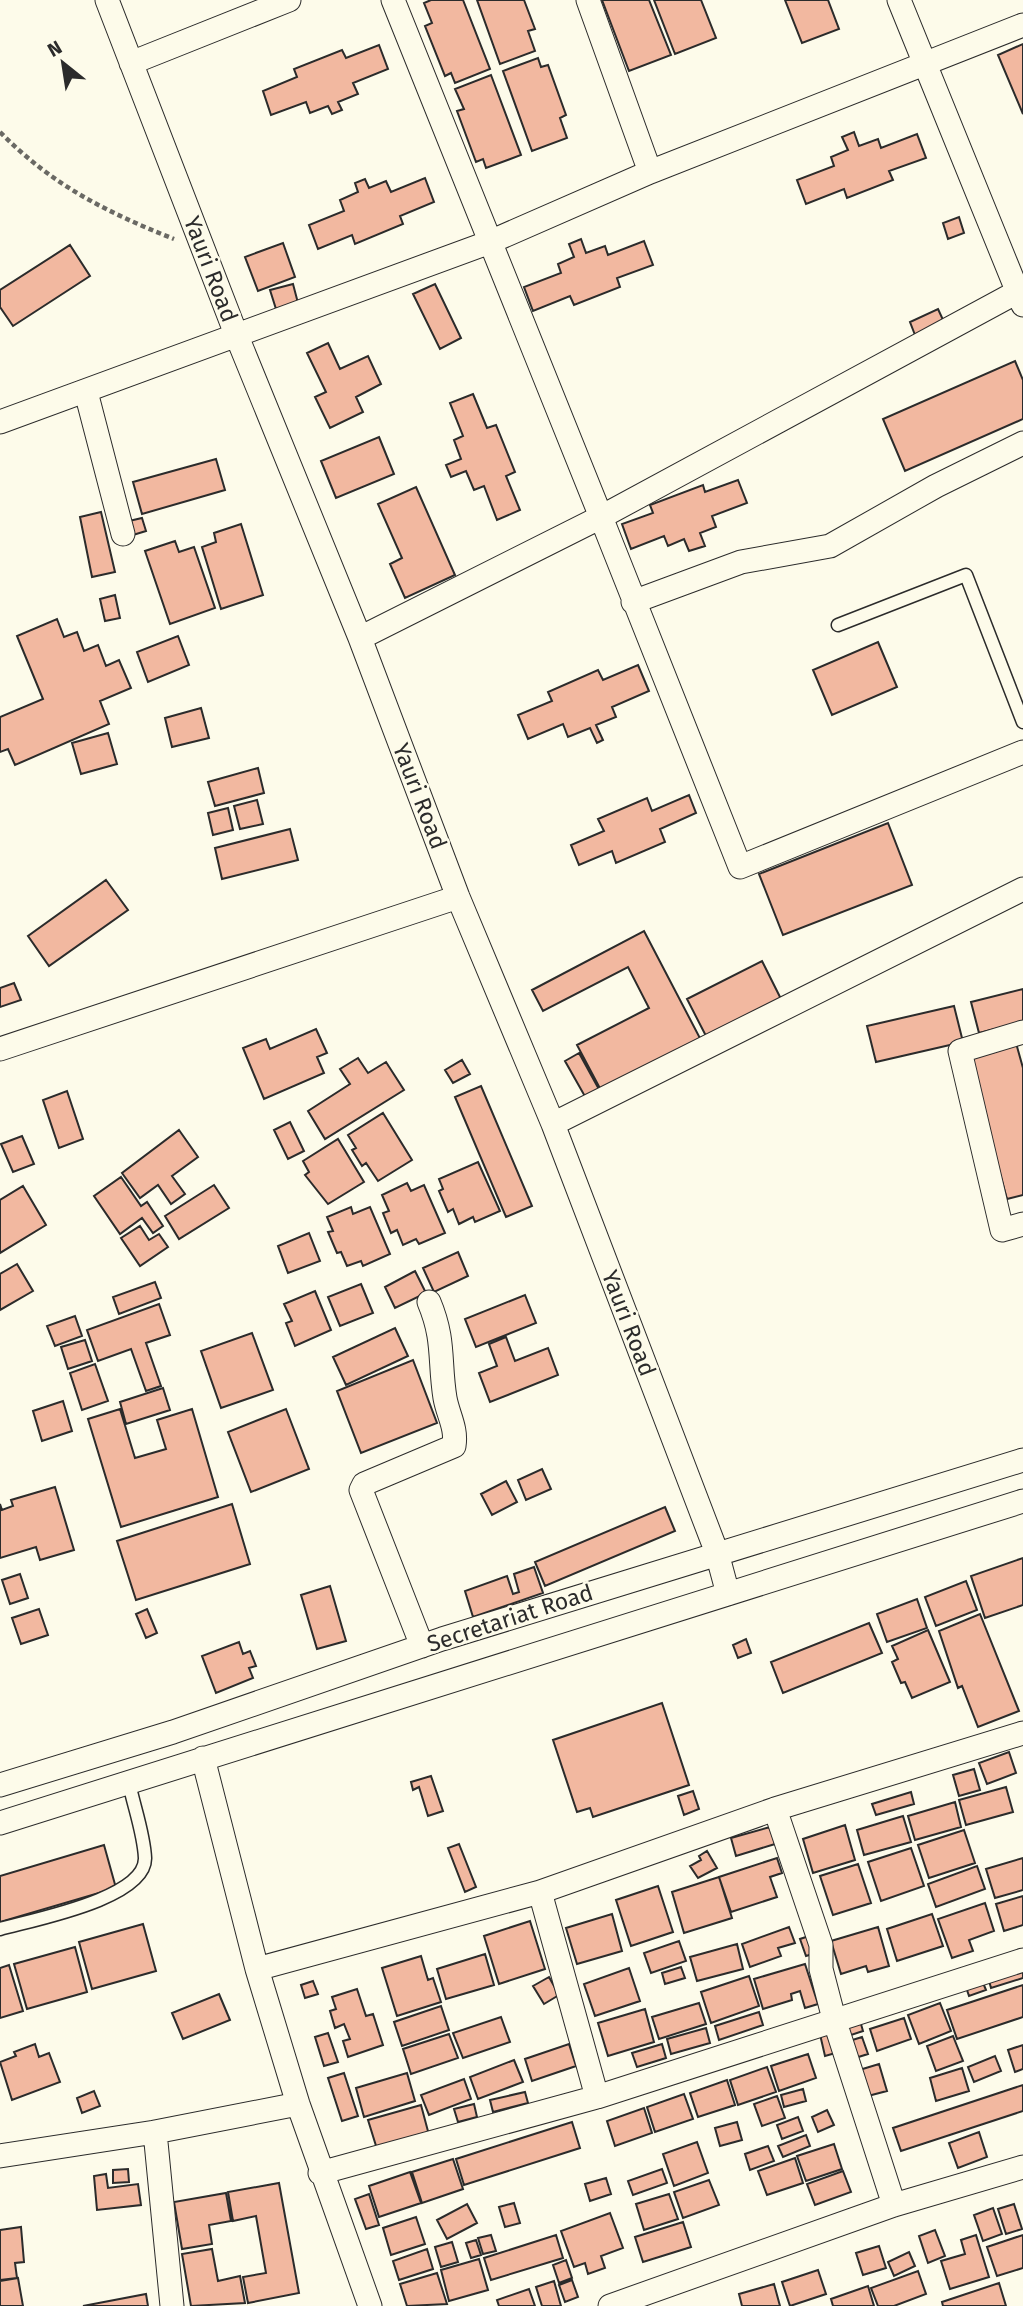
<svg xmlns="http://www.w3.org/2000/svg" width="1023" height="2306" viewBox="0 0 1023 2306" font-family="'Fira Sans',sans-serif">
<rect width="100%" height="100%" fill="#fdfbea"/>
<path fill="#f2b8a0" stroke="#2b2b2b" stroke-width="2" d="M431,0H463L490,69L455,83L451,73L445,76L425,26L432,23L424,3Z
M477,0H524L535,29L528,31L535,51L500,64Z
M602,0H649L671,55L629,71Z
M654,0H701L716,38L675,54Z
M785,0H828L839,29L802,43Z
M1023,44V114L998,55Z
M379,45L388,69L353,83L358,94L338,102L342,110L332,114L328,106L310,113L306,102L271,115L263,91L297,77L294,69L342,50L346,58Z
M538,58L541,67L548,65L566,115L560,118L567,138L532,151L503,71Z
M491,75L521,155L486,168L483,159L476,162L457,111L464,109L455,89Z
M854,132L859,146L878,139L881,148L917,134L926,158L889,171L893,180L847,198L844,189L806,204L797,180L834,166L831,157L848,150L842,137Z
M425,178L434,202L400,216L403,224L355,244L352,235L318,249L309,225L344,211L340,200L358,192L355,183L365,179L369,188L386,181L391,192Z
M959,217L964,233L948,239L943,223Z
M581,239L586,253L605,246L608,255L644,241L653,265L617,278L620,287L574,305L570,296L533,311L524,287L561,273L558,264L574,257L569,244Z
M283,243L295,277L258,291L245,257Z
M70,245L90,276L13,326L0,307V290Z
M293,284L298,303L276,309L270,290Z
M435,284L461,338L440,349L413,294Z
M938,309L944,322L915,335L910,322Z
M328,343L340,369L368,356L381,384L356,397L363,412L330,428L315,397L326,392L307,353Z
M1015,361L1023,380V419L905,471L883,419Z
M473,394L487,428L496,425L515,472L506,476L520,510L497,520L484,486L474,490L466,471L451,477L446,465L461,459L454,440L463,436L450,403Z
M379,437L394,474L336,498L321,461Z
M216,459L225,490L142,514L133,482Z
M738,480L747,503L712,516L716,527L700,533L705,546L689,551L684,539L668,546L664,536L631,549L622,524L653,513L650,505L703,485L705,492Z
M416,487L455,575L405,598L390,564L402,558L378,504Z
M101,512L115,572L92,577L80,517Z
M142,518L146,531L133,535L129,521Z
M241,524L263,595L221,609L202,547L216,542L214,533Z
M175,541L179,552L194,547L215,608L170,624L145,551Z
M115,595L120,618L105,621L100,599Z
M57,619L64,637L77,632L84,651L98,645L106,666L119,660L131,688L100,701L109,724L15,765L8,749L0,752V717L43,699L17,636Z
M178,636L189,665L148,682L137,652Z
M878,642L897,687L832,715L813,670Z
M638,665L649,691L612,707L616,717L596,725L603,740L597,743L590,728L568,737L563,724L528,739L518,715L552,701L548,692L598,670L603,680Z
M201,708L209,738L172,747L165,718Z
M108,733L117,764L81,774L72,743Z
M258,768L264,793L215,806L208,782Z
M689,795L696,813L660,829L665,842L616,863L612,851L579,865L571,845L604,831L598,819L647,798L652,811Z
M257,800L263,824L240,829L234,806Z
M228,808L233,830L213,835L208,813Z
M888,823L912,885L783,935L759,874Z
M290,829L298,860L222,879L215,848Z
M106,880L128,910L49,966L28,936Z
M644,931L703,1044L604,1096L577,1045L649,1008L628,967L543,1011L532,990Z
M762,961L785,1007L706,1036L687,999Z
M14,983L21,1000L0,1007V988Z
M1023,989V1022L979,1033L971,1002Z
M954,1006L963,1042L876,1062L867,1026Z
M316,1029L327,1053L317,1057L324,1073L264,1099L243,1048L266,1039L270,1049Z
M1016,1043L1023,1068V1195L1007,1199L967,1056Z
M579,1053L601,1093L587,1100L565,1061Z
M358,1058L368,1073L386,1062L404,1090L325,1139L308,1111L350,1084L340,1069Z
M462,1060L470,1074L453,1083L445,1070Z
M481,1086L532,1206L506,1217L455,1097Z
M67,1091L83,1139L59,1148L43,1100Z
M383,1113L412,1160L378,1181L366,1163L362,1166L352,1150L356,1148L348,1135Z
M290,1122L304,1151L288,1159L274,1130Z
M179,1130L198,1157L172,1176L185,1194L171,1204L158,1185L140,1198L122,1173Z
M22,1136L34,1164L13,1172L1,1144Z
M338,1139L364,1182L328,1204L305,1175L309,1172L303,1161Z
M478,1162L500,1211L475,1222L473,1217L459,1224L453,1209L448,1212L439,1191L443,1189L439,1179Z
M121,1177L141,1206L147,1202L163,1226L153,1233L142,1218L120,1234L94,1196Z
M407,1183L411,1191L424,1185L445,1233L419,1244L416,1239L403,1245L397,1230L391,1233L383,1213L389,1211L382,1195Z
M214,1185L229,1208L179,1239L165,1216Z
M23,1186L46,1225L0,1253V1200Z
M351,1207L353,1214L370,1207L390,1254L363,1266L361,1261L347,1266L341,1252L337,1253L328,1232L333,1231L327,1217Z
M140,1226L149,1240L159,1234L168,1247L140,1266L121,1238Z
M309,1233L320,1261L288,1273L278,1246Z
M458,1252L468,1276L434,1292L423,1268Z
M17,1264L33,1291L0,1310V1274Z
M415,1271L426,1293L395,1308L385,1287Z
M155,1282L161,1298L119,1314L113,1297Z
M361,1284L373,1313L340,1326L328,1297Z
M315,1291L331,1330L295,1346L286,1323L292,1321L284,1304Z
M525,1295L536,1323L476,1347L465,1319Z
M159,1304L170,1335L146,1343L161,1386L146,1391L131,1349L98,1361L87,1330Z
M75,1316L82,1336L55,1346L47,1326Z
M395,1328L408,1356L346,1385L333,1357Z
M252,1333L273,1390L221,1408L201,1351Z
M506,1337L515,1361L548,1348L558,1375L490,1402L479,1373L497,1366L489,1344Z
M85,1340L92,1361L68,1369L61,1347Z
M413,1360L437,1423L361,1453L337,1391Z
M95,1364L108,1401L82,1410L70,1373Z
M163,1388L170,1410L126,1424L120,1402Z
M63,1401L72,1431L42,1441L33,1411Z
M120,1409L135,1458L166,1449L157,1420L192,1409L218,1497L121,1527L88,1419Z
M286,1409L309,1469L251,1492L228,1432Z
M542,1469L551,1489L526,1500L518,1480Z
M506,1481L517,1502L492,1515L481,1494Z
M55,1487L74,1550L40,1560L36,1547L0,1558V1504L2,1510L13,1506L11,1500Z
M232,1504L250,1564L136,1600L117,1541Z
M665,1507L675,1531L545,1586L535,1562Z
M1023,1558V1605L985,1618L971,1576Z
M534,1567L543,1593L473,1617L465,1591L507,1576L513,1594L519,1592L514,1574Z
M20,1574L28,1598L10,1604L2,1580Z
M966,1581L977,1610L936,1626L925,1597Z
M330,1586L346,1641L317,1649L301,1595Z
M917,1599L927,1628L887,1642L877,1614Z
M39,1609L48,1635L21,1644L12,1618Z
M147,1609L157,1633L146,1638L136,1614Z
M980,1614L1019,1711L978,1727L962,1686L958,1688L939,1631Z
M869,1623L882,1653L783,1693L771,1662Z
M928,1630L950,1682L912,1698L905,1682L901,1683L892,1662L898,1659L892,1646Z
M746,1639L751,1653L738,1658L733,1645Z
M239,1642L243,1654L250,1651L256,1666L249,1668L253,1678L216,1693L202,1656Z
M662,1703L689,1785L593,1817L590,1808L577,1812L553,1740Z
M1009,1752L1016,1773L987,1784L979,1763Z
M974,1769L980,1790L959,1796L953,1775Z
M431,1776L443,1811L428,1816L419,1787L413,1790L411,1782Z
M1006,1787L1013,1812L966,1825L959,1800Z
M693,1791L699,1809L684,1815L678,1796Z
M911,1792L914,1804L876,1815L872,1804Z
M955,1802L961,1827L915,1840L908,1816Z
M903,1816L911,1842L864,1855L857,1830Z
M845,1825L855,1860L813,1873L803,1839Z
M770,1827L775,1844L736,1856L731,1838Z
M964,1830L975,1863L929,1878L918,1845Z
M459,1844L476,1887L465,1892L448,1848Z
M104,1845L116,1888L0,1922V1876Z
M911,1848L924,1886L881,1901L868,1862Z
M707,1851L717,1868L698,1878L690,1866L701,1860L699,1856Z
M777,1858L782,1873L770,1877L777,1897L731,1912L719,1877Z
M1023,1858V1890L995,1898L986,1869Z
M858,1864L871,1903L833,1915L820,1876Z
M977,1866L985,1889L936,1907L928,1884Z
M719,1877L732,1918L684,1933L672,1892Z
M658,1886L673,1932L631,1946L616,1900Z
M1023,1896V1925L1004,1931L996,1904Z
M985,1903L994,1931L969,1940L973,1951L952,1958L938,1919Z
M612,1914L622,1951L577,1964L566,1928Z
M932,1914L943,1946L897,1961L887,1929Z
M530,1921L545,1969L499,1984L484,1936Z
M143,1924L156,1971L92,1989L79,1942Z
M789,1927L795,1943L778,1948L781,1956L750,1967L742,1944Z
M878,1927L889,1966L868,1972L866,1966L841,1974L831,1941Z
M809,1936L816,1953L806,1956L800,1939Z
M679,1941L686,1961L651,1973L644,1953Z
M737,1944L743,1969L697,1981L690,1957Z
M75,1947L87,1992L27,2009L14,1964Z
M485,1954L494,1985L446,1999L437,1969Z
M421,1956L428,1980L433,1978L441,2002L397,2016L382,1968Z
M805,1964L818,2004L805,2008L800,1991L791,1994L792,2000L763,2009L754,1979Z
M9,1965L23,2011L0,2018V1968Z
M1023,1966V1978L991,1988L988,1977Z
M681,1967L685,1978L665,1984L662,1973Z
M629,1968L640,2001L595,2016L584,1984Z
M749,1976L759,2006L711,2023L701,1992Z
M549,1977L559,1995L544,2004L533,1986Z
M981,1978L986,1990L969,1996L965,1984Z
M313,1981L318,1994L305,1998L301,1985Z
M1023,1985V2017L957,2039L947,2010Z
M357,1989L366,2016L373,2014L383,2045L348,2057L343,2041L350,2039L344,2024L335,2028L330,2011L336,2009L332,1997Z
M219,1994L230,2020L183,2039L172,2013Z
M699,2003L706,2024L659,2039L652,2017Z
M940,2003L951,2031L919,2044L908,2015Z
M441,2006L449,2030L402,2046L394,2022Z
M645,2009L654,2042L608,2056L598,2023Z
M759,2012L763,2025L719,2040L715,2026Z
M501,2017L510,2042L463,2058L453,2033Z
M859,2017L863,2031L848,2036L843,2022Z
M904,2018L911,2039L877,2051L870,2029Z
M833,2026L839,2052L825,2056L819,2030Z
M706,2028L710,2043L671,2054L667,2039Z
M328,2033L338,2062L324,2066L315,2037Z
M449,2034L458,2058L411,2074L403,2049Z
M953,2036L963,2061L936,2071L927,2046Z
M862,2037L868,2054L852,2059L846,2042Z
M35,2044L39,2057L49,2053L60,2082L12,2100L0,2062L16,2056L14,2052Z
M569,2044L576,2066L532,2081L525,2059Z
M662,2044L666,2058L637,2067L632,2053Z
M1023,2045V2069L1015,2072L1008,2050Z
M808,2054L816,2078L779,2091L771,2066Z
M995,2056L1001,2071L974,2082L968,2067Z
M514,2060L523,2082L478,2099L470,2077Z
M879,2064L887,2091L864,2097L856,2071Z
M767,2067L776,2092L738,2105L730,2080Z
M962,2068L969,2091L936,2101L930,2078Z
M344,2073L358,2116L342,2121L328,2078Z
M407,2073L415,2101L364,2117L356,2088Z
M464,2079L471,2099L429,2115L421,2095Z
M727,2080L735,2105L698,2117L690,2093Z
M1023,2085V2111L901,2151L893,2128Z
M803,2089L806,2101L784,2107L781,2095Z
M94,2091L100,2106L82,2113L77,2098Z
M525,2092L528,2103L493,2112L490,2100Z
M684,2094L693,2119L655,2132L647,2107Z
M777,2096L785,2118L762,2126L754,2104Z
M474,2104L477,2117L458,2122L454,2109Z
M421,2105L429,2135L377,2149L368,2120Z
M644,2108L652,2133L615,2146L607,2121Z
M827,2110L834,2125L818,2132L812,2117Z
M798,2117L803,2131L782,2139L777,2125Z
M572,2122L580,2148L464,2185L456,2159Z
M737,2122L742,2140L720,2146L715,2128Z
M979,2132L987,2157L958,2168L949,2143Z
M806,2135L810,2146L783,2157L778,2146Z
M697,2142L708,2173L674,2186L663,2154Z
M834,2144L842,2169L806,2181L797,2156Z
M768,2146L774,2161L750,2170L745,2154Z
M795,2158L803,2183L767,2195L758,2171Z
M453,2159L463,2189L422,2203L412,2172Z
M128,2169L129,2182L113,2183V2170Z
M662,2169L667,2183L633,2195L628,2181Z
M843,2171L851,2192L815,2205L807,2184Z
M410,2172L421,2203L379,2217L369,2186Z
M106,2174L108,2188L138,2184L141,2205L97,2210L94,2176Z
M606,2178L611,2194L590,2201L585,2184Z
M709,2180L719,2205L683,2218L674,2192Z
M279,2183L299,2293L248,2303L243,2277L266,2273L256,2216L233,2221L228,2192Z
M226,2193L231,2221L209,2225L212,2244L182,2249L174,2202Z
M369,2194L379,2225L366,2229L355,2199Z
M669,2194L678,2219L644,2230L636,2204Z
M514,2203L520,2223L505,2227L499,2207Z
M467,2204L477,2223L447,2239L437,2220Z
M1014,2204L1022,2229L1006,2234L998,2209Z
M993,2208L1002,2234L983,2241L974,2215Z
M610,2213L623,2248L601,2256L605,2268L588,2274L585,2263L574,2267L561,2231Z
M416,2217L425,2244L391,2255L383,2228Z
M683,2222L691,2247L643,2262L635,2237Z
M21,2227L24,2262L15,2263L17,2278L0,2280V2230Z
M935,2230L945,2256L928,2263L919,2236Z
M491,2235L496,2251L483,2254L478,2238Z
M556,2235L563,2258L491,2280L484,2258Z
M976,2235L989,2277L950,2289L941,2261L965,2254L961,2240Z
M1023,2235V2268L997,2276L987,2247Z
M476,2240L481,2255L471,2258L466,2243Z
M452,2242L458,2262L441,2267L435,2247Z
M879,2246L886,2268L863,2275L856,2253Z
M212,2249L218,2281L240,2276L245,2303L191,2306L182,2254Z
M427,2249L433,2269L399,2280L393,2261Z
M909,2252L915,2266L894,2276L888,2262Z
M479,2259L488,2290L449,2301L441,2270Z
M566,2260L572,2278L559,2283L553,2265Z
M818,2270L826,2294L790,2306L782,2282Z
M918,2271L926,2294L894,2306H878L871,2288Z
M437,2273L447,2304L407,2306L400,2284Z
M18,2278L23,2306H0V2281Z
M572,2280L578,2297L565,2302L559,2285Z
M554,2281L561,2306H542L536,2287Z
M999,2283L1006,2306H943L942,2302Z
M774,2284L780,2306H742L739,2294Z
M868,2286L874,2306H833L831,2299Z
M529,2289L535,2306H499L497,2300Z
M146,2294L148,2306H83Z"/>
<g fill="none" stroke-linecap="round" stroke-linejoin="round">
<g stroke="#2b2b2b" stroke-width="15">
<path id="lane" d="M838,625L966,575L1023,722
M0,1929C31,1920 146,1899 145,1858C144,1834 134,1807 129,1783"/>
</g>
<g stroke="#2b2b2b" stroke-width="25">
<path id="street" d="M107,0L236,334L360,638L458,897L553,1124L717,1553L728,1594
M588,0L650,172
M899,0L1023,305
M131,63L289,0
M1017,292L601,517L740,867L1023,752
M86,392L123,534
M0,422L490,242L650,172L1023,25
M633,602L741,562L830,546L936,486L1023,443
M360,638L601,517L393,0
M1023,1032L960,1051L1002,1230L1023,1224
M0,1049L458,897
M553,1124L1023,889
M422,1646L361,1490L364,1484L454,1446C457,1428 448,1415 445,1398C439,1361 445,1340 429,1302
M203,1758L257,1969L298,2104L370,2306
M0,1785L173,1732L442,1639L1023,1460
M775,1809L821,1945V1969L834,2019L894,2205
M0,1823L1023,1501
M540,1892L597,2097
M257,1969L540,1892L775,1809L1023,1733
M155,2132L172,2306
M0,2156L155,2132L298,2104
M320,2173L597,2097L1023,1960
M610,2306L894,2205L1023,2167"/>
</g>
<path stroke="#6a6964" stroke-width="4.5" stroke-dasharray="5 3.5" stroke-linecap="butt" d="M0,132C52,185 106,212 174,239"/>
<use href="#lane" stroke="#fdfbea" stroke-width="12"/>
<use href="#street" stroke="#fdfbea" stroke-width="23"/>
</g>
<g text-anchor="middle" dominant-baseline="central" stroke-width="5" stroke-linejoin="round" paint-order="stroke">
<g font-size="23" fill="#2b2b2b" stroke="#fdfbea">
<text transform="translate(211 269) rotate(69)">Yauri Road</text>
<text transform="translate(420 796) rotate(69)">Yauri Road</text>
<text transform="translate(629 1323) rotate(69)">Yauri Road</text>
<text transform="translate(510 1618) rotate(-18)">Secretariat Road</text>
</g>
</g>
<g transform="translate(63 63) rotate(330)" stroke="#fdfbea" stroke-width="5" paint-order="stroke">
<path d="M0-5L12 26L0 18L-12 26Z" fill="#2b2b2b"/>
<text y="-10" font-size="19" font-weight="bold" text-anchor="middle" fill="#2b2b2b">N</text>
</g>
</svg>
